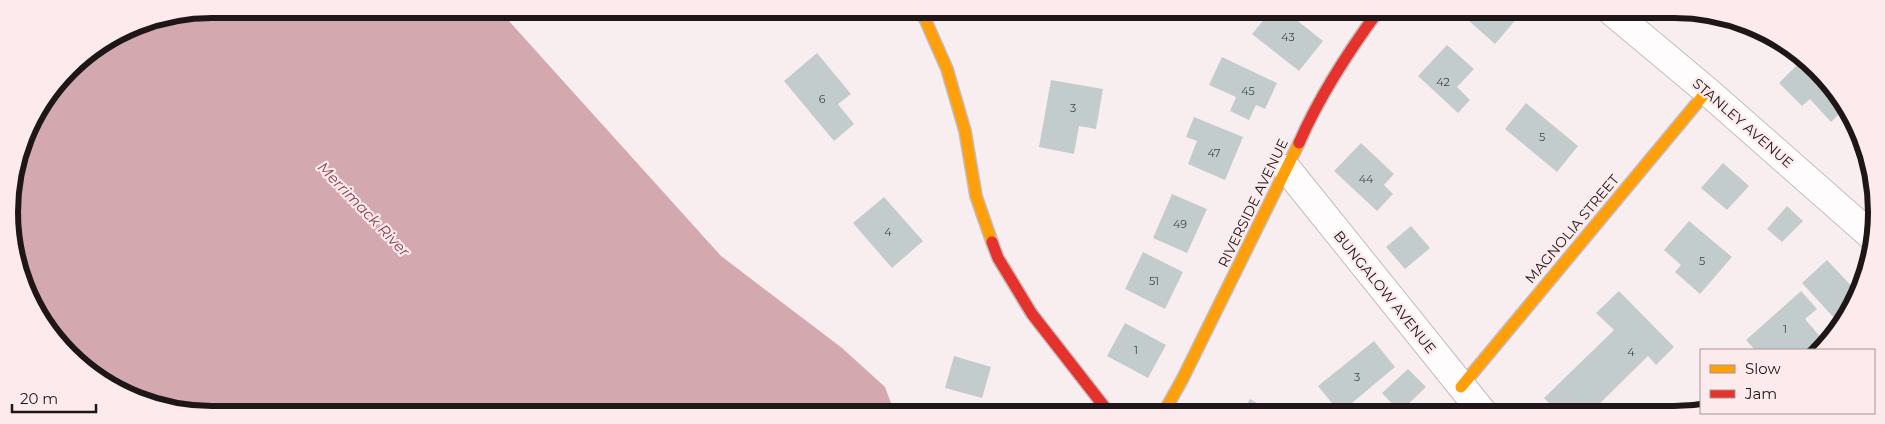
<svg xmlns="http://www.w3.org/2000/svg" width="1885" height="424" viewBox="0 0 1885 424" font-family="Montserrat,sans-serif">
<rect width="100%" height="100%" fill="#f8eef0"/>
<path fill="#d3a8ae" d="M212,9H498L721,256L842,348L885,387L895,414L185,413L110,388L51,336L19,277L9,198L30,122L78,59L134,24Z"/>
<path fill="#c3cccd" d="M1272,10H1284L1323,41L1299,71L1252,34Z
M1478,10H1524L1495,44L1469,21Z
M1447,45L1474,69L1457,87L1470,100L1458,113L1418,76Z
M817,53L851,94L838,104L854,124L834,141L784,81Z
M1222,57L1277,83L1265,109L1256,105L1249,120L1230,111L1236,97L1209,85Z
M1802,60L1834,88L1844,109L1831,122L1810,99L1802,106L1779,83Z
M1051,80L1103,89L1096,129L1079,126L1074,154L1039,147Z
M1526,103L1578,146L1557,172L1505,129Z
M1194,117L1243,137L1225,180L1188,164L1197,141L1186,137Z
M1361,143L1394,174L1384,185L1393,194L1377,211L1334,171Z
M1723,163L1749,186L1727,210L1701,188Z
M1172,194L1207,209L1187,253L1153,238Z
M884,197L923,241L892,268L853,223Z
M1787,206L1803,221L1782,242L1767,229Z
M1689,221L1732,257L1700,294L1675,272L1681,265L1664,250Z
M1411,226L1430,248L1405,269L1386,247Z
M1143,252L1183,272L1165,309L1125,289Z
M1827,260L1858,293L1854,304L1836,320L1802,283Z
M1619,291L1674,347L1656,365L1648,356L1589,414H1560L1544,398L1614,330L1596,313Z
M1801,291L1817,309L1805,319L1822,339L1809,350H1755L1746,340Z
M1125,323L1166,345L1148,378L1107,356Z
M1374,341L1395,367L1340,413L1318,386Z
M954,356L991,367L982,398L945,388Z
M1408,369L1426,387L1400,412L1382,393Z
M1250,399L1276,414H1242Z"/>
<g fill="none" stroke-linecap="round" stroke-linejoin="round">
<g stroke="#c4bcbd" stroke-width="30">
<path id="street" d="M1610,10L1707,91L1874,238
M1287,169L1484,414"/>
</g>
<g stroke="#c4bcbd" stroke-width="14">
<path id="slow" d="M921,10L947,69L965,131L976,196L992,242
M1461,387L1707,91
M1163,414L1183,378L1299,143"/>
</g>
<g stroke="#c4bcbd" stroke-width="14">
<path id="jam" d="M1299,143C1320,95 1348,52 1379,10
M992,242L998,258L1032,314L1110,414"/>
</g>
<use href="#street" stroke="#fefcfd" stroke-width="28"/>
<use href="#slow" stroke="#ff9f0a" stroke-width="11"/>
<use href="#jam" stroke="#e5322d" stroke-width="11"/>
</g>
<g text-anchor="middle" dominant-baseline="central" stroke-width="4.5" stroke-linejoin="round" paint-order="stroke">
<g font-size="11" fill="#474444">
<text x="1288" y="37">43</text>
<text x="1443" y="82">42</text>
<text x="1248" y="91">45</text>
<text x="822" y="99">6</text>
<text x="1073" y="108">3</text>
<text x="1542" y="137">5</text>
<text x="1214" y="153">47</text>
<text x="1366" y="179">44</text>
<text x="1180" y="224">49</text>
<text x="888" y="232">4</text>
<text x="1702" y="261">5</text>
<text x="1154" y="281">51</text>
<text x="1785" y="329">1</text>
<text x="1136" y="350">1</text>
<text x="1631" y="352">4</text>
<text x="1357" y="377">3</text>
</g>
<g font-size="14" fill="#1e1617" stroke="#fceaec">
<text transform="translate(1743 123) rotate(41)">STANLEY AVENUE</text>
<text transform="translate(1253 203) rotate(-64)">RIVERSIDE AVENUE</text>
<text transform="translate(1572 229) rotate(-50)">MAGNOLIA STREET</text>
<text transform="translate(1385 292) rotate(51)">BUNGALOW AVENUE</text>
</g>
<g font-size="15" font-style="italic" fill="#853d4b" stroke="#fceaec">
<text transform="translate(364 209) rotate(46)">Merrimack River</text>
</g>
</g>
<path d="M0 0H1885V424H0ZM212 18H1674A194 194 0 0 1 1868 212V212A194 194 0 0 1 1674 406H212A194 194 0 0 1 18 212V212A194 194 0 0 1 212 18Z" fill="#fceaec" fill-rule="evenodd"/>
<path fill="none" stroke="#1e1617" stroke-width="6" d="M212 18H1674A194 194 0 0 1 1868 212V212A194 194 0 0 1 1674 406H212A194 194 0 0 1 18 212V212A194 194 0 0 1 212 18Z"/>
<rect x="1700" y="349" width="175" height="65" fill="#fceaec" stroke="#a39597"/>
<rect x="1710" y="365" width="25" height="8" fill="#ff9f0a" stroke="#a39597"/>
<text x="1745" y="374" font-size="15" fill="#1e1617">Slow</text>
<rect x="1710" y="390" width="25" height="8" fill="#e5322d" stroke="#a39597"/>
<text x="1745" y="399" font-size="15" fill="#1e1617">Jam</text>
<path d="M12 404v8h84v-8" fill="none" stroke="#1e1617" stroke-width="2.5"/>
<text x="20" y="404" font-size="15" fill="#1e1617" stroke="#fceaec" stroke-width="4" paint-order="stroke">20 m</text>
</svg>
